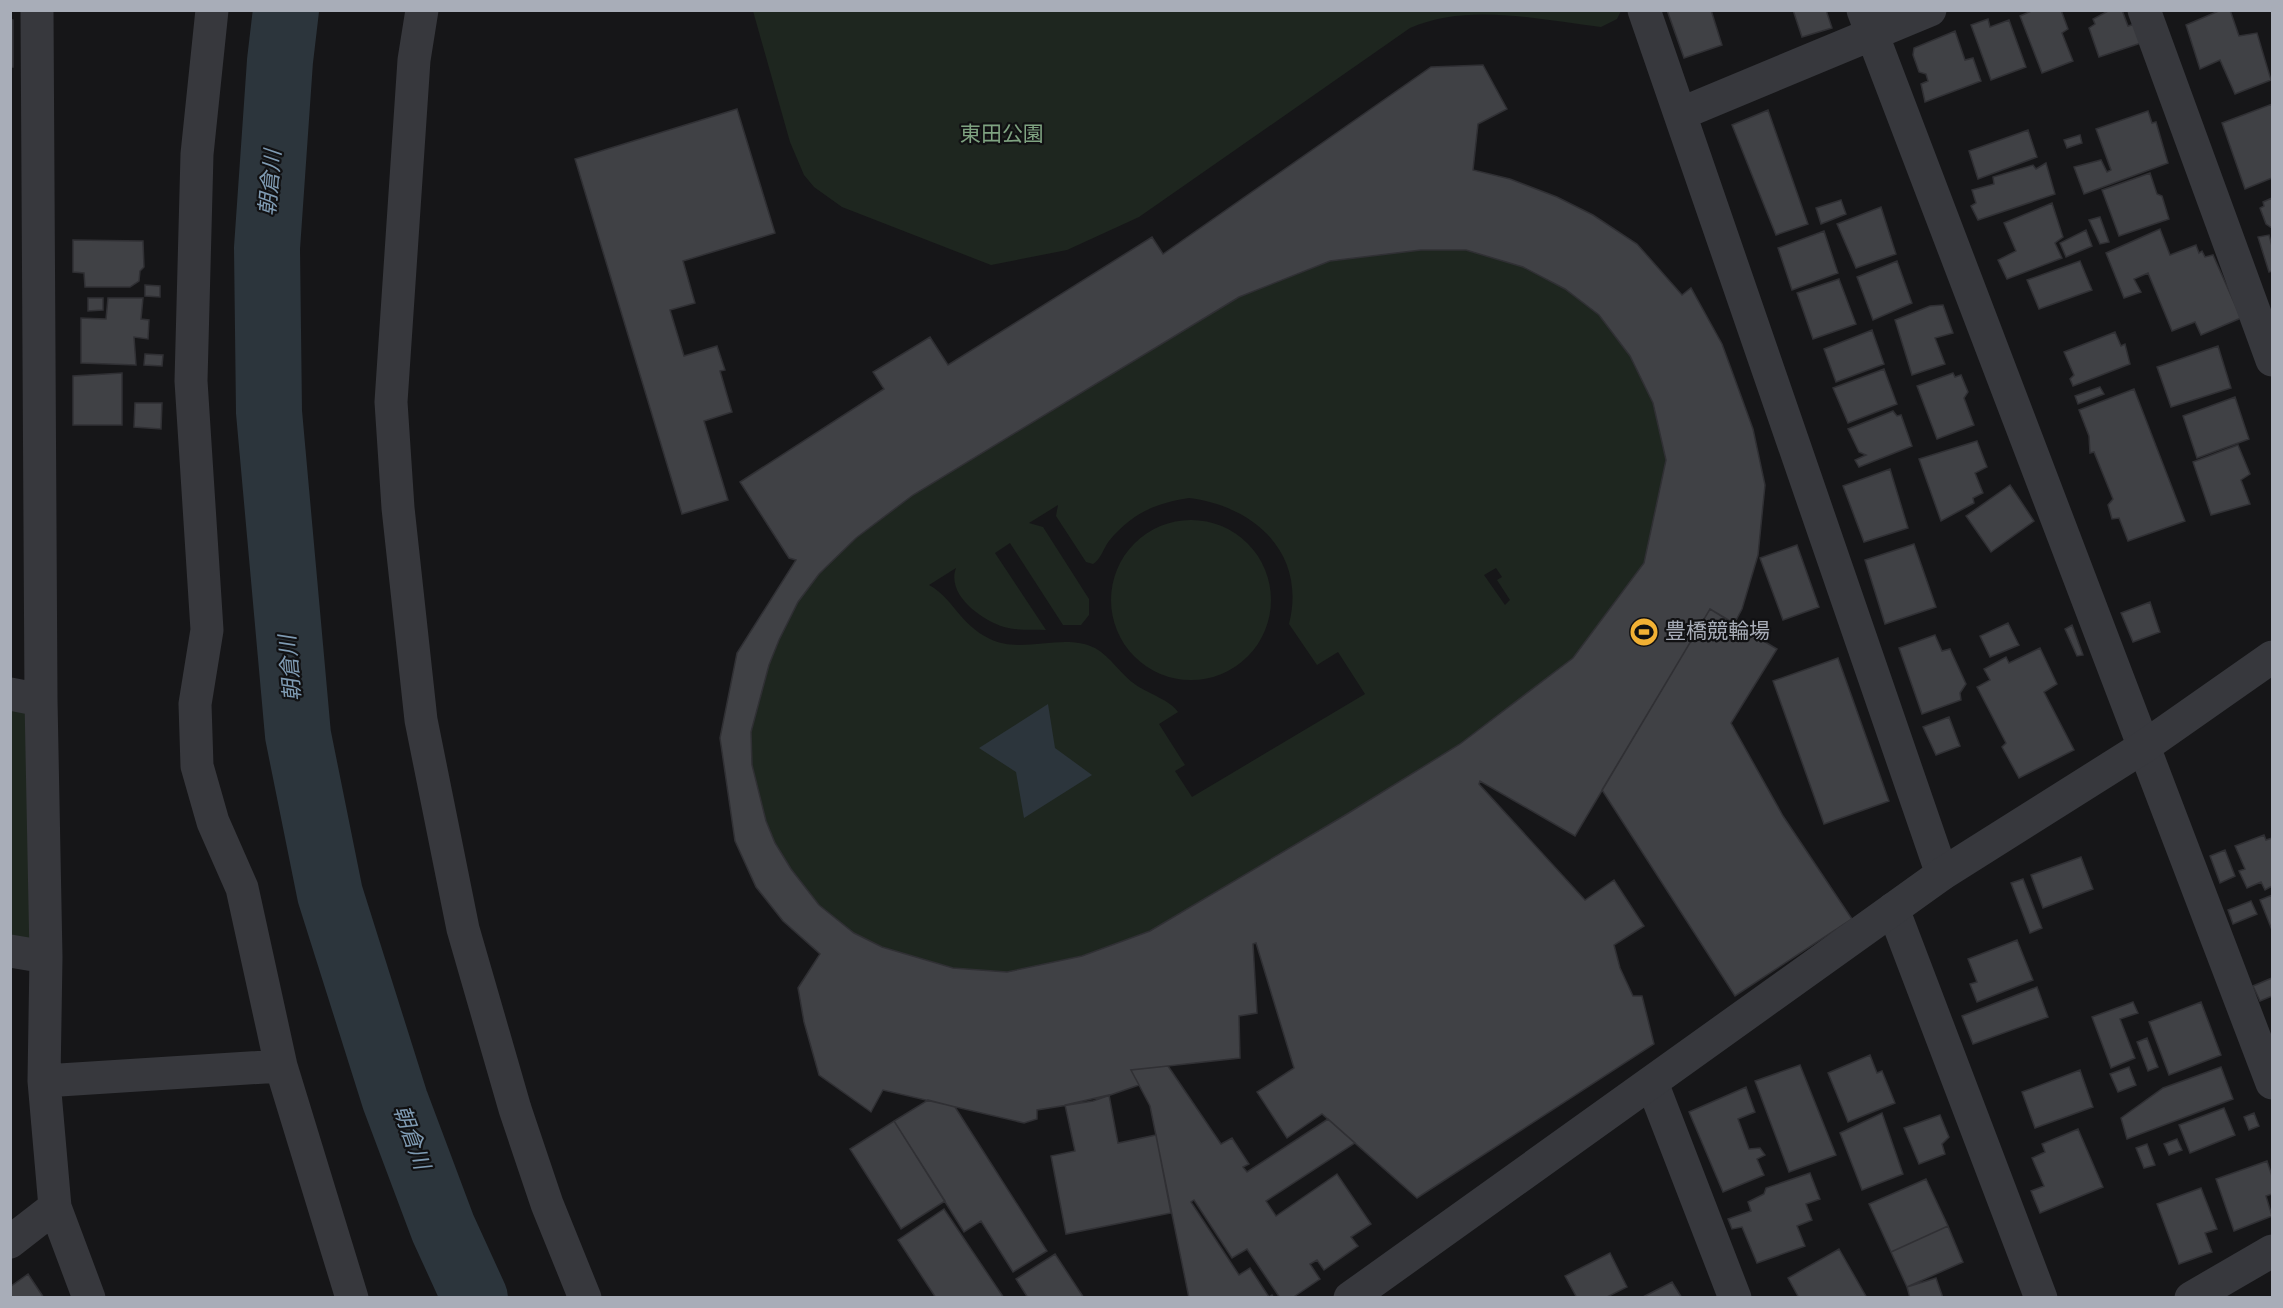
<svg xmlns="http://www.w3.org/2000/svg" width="2283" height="1308" viewBox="0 0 2283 1308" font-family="Overpass,'Noto Sans JP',sans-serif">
<rect width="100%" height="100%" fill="#161618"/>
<path fill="#1e261f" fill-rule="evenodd" d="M753,11V10L1621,11L1617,19L1601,27C1539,20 1469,2 1410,28L1139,217L1067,250L991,265L842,207L814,187L804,175L790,142Z
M1421,250H1466L1523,267L1565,289L1599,315L1630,356L1653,403L1666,460L1644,563L1573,658L1460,744L1347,814L1150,931L1082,956L1007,972L953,968L882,947L854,933L819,905L791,869L775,843L766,821L752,765L751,732L769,665L779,640L798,602L819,574L856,538L913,495L1239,297L1330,261ZM1189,498C1254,506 1307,553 1289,624L1317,665L1338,652L1365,694L1192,797L1175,771L1185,765L1159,724L1178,712C1170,700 1149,694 1136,685C1121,675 1111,657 1095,648C1062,632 1023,655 990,639C959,624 953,598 929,585L956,568C946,595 982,620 1004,627C1018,631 1033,629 1046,630L995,553L1010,543L1063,625H1081L1089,615V599L1043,527L1029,523L1058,505L1056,516L1086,562L1093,564C1101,559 1103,549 1109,541C1131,514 1155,503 1189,498ZM1496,568L1502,577L1497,580L1510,600L1505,605L1484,575Z
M1111 600a80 80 0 1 1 160 0a80 80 0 1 1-160 0Z
M10,694L41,700L46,957L11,951Z"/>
<path fill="#2c353c" d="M1048,704L1055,748L1092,775L1024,818L1016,772L979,748Z"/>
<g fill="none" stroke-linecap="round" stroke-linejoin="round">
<path stroke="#2c353c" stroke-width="66" d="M286,10L280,61L267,248L269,412L298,735L330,894L395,1100L443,1228L475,1298"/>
</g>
<path fill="#404145" stroke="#303034" stroke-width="1.5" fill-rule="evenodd" d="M1667,10H1711L1722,45L1684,58Z
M1793,10H1826L1832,28L1802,37Z
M2034,10H2061L2068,29L2062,33L2073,61L2042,73L2020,16Z
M2110,10H2122L2128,26L2135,24L2141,43L2099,57L2089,28L2095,24L2093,19Z
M2221,10H2230L2239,36L2257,33L2271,80L2235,94L2220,60L2200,69L2186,25Z
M10,19L13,20V67H10Z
M1988,19L1990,27L2009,20L2026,67L1991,80L1971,25Z
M1955,31L1965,60L1973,58L1981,81L1925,102L1921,84L1928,81L1926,74L1919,72L1913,55L1914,48Z
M1483,65L1507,109L1478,124L1473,170L1510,179L1557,197L1593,215L1637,244L1682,295L1691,288L1722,344L1733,374L1753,429L1765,485L1758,555L1742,609L1734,624L1710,609L1575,836L1480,781L1479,784L1585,900L1614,880L1644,926L1614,945L1620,968L1633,996H1642L1654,1044L1417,1198L1322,1114L1287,1138L1257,1092L1294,1068L1256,943L1253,944L1257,1013L1239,1016L1240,1058L1131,1070L1139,1085L1093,1101L1037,1110V1119L1024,1123L883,1090L871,1112L819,1075L804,1022L798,988L820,954L783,921L756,887L735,841L720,738L737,653L796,560L789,558L740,482L884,389L873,372L930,337L948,365L1152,237L1163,254L1431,67ZM1421,250H1466L1523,267L1565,289L1599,315L1630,356L1653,403L1666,460L1644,563L1573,658L1460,744L1347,814L1150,931L1082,956L1007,972L953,968L882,947L854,933L819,905L791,869L775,843L766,821L752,765L751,732L769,665L779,640L798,602L819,574L856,538L913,495L1239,297L1330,261Z
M2272,104V178L2245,189L2222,123Z
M737,109L775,233L683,261L695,303L670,310L684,356L717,346L725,370L720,371L732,412L704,421L728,500L682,514L575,159Z
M1768,110L1808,224L1776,235L1732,125Z
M2148,111L2152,123L2156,122L2168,163L2084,194L2074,167L2101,160L2107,172L2111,170L2096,129Z
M2028,130L2037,157L1978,179L1969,151Z
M2080,135L2082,143L2067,148L2064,140Z
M2046,163L2055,194L1978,220L1971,206L1976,203L1972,190L1994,184L1993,177L2033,165L2036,169Z
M2150,173L2157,194L2162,196L2169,219L2119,236L2102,190Z
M2272,198V228L2266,224L2260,208L2264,206L2263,202Z
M1841,200L1846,214L1821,224L1816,208Z
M2052,203L2063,237L2055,243L2062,258L2007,279L1998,260L2016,251L2004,223Z
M1881,207L1896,254L1856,268L1837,224Z
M2100,217L2109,242L2100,244L2089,220Z
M2160,229L2170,255L2196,245L2199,253L2202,251L2205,257L2213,255L2241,318L2201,335L2195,322L2172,331L2148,273L2134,279L2141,292L2124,298L2106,253Z
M2086,230L2092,246L2066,257L2060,243Z
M1824,231L1838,273L1792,290L1778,248Z
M2269,235L2272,246V271L2269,272L2258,237Z
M73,240L143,241L144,267L140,271L139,281L130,287H85L84,273L73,272Z
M1897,261L1912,303L1873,320L1857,277Z
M2080,261L2092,290L2039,309L2027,280Z
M1839,279L1856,324L1813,339L1797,293Z
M145,285L160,286V297L145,296Z
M88,298H103V310L88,311Z
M108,298H143L141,319L149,320L148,339L134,337L136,365L81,363V318L106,319Z
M1943,305L1953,333L1935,338L1945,364L1912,375L1895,320L1930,306Z
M1872,330L1884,364L1836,382L1824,349Z
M2115,332L2121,346L2125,344L2130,364L2073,386L2070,379L2074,375L2064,352Z
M2218,346L2231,388L2171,407L2157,367Z
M145,354L163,355L162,366L144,365Z
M1884,369L1897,404L1848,423L1833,388Z
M122,373V425H73V376Z
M1953,373L1955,377L1961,375L1968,392L1964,398L1974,425L1937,439L1917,386Z
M2100,387L2104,394L2078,404L2075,396Z
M2134,389L2185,521L2128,541L2119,518L2112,519L2108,505L2113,499L2094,452L2090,453L2089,436L2079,410Z
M2235,397L2249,439L2197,458L2183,416Z
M135,403H162L161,429L134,427Z
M1893,411L1897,416L1901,415L1912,446L1859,467L1855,460L1866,455L1859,452L1848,429Z
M1977,441L1987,467L1975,473L1983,493L1973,498L1974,503L1941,521L1919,459Z
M2238,445L2250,474L2241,480L2250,504L2211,515L2193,462Z
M1890,469L1908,528L1864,542L1843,486Z
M2010,485L2034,521L1991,552L1966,516Z
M1914,544L1936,607L1885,624L1865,560Z
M1797,545L1819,607L1783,620L1760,558Z
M2150,602L2160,632L2133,642L2121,613Z
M1710,609L1777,649L1731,723L1783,816L1852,919L1735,996L1602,790Z
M2008,623L2019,645L1990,657L1980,636Z
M2072,625L2083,655L2077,656L2065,629Z
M1935,635L1942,651L1950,649L1966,684L1960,693L1961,700L1922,714L1899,648Z
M2040,648L2057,684L2044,692L2074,750L2019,778L2002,747L2006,743L1977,687L1990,680L1984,669L2006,657L2009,663Z
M1838,658L1889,801L1824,824L1773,681Z
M1949,717L1960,746L1936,755L1923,727Z
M2264,835L2266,840L2272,838V886L2265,890L2261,882L2247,888L2239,871L2245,869L2235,846Z
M2225,850L2235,876L2220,883L2210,856Z
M2081,857L2093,889L2043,908L2031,875Z
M2023,879L2042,928L2030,933L2011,883Z
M2272,895V930L2260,900Z
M2251,901L2257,914L2233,924L2228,910Z
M2017,940L2033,980L1977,1002L1970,984L1977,982L1968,959Z
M2272,978V996L2260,1001L2253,986Z
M2037,987L2048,1017L1973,1044L1962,1016Z
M2133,1002L2138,1013L2120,1019L2135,1058L2111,1068L2092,1017Z
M2201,1002L2221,1055L2169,1075L2149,1022Z
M2147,1038L2158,1067L2148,1071L2137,1042Z
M1870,1055L1877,1073L1882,1071L1895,1103L1848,1122L1828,1073Z
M1800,1065L1836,1155L1789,1172L1755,1081Z
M1168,1066L1221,1144L1232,1138L1249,1164L1243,1167L1247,1172L1328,1119L1355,1143L1266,1201L1276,1216L1337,1174L1371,1224L1351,1237L1358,1246L1324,1270L1317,1260L1310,1264L1320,1279L1292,1298H1280L1247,1249L1232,1258L1194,1200L1191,1202L1239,1275L1250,1268L1269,1297L1272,1295L1274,1298H1189L1150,1106L1131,1070Z
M2129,1067L2136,1085L2118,1092L2110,1074Z
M2221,1067L2233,1099L2127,1139L2121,1118L2163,1088Z
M2080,1070L2093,1107L2035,1128L2022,1092Z
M1746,1087L1755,1112L1738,1119L1749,1149L1760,1148L1765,1155L1757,1159L1764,1175L1723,1192L1689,1112Z
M1109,1095L1118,1143L1156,1135L1171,1213L1066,1234L1051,1156L1075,1151L1065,1105Z
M928,1100L955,1107L1047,1251L1013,1272L981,1221L964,1232L894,1121Z
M2224,1108L2235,1135L2190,1153L2179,1125Z
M1882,1113L1903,1174L1862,1190L1840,1133Z
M2254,1113L2259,1126L2249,1130L2244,1117Z
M1940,1115L1949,1137L1942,1144L1945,1154L1919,1164L1904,1128Z
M894,1121L945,1201L901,1229L850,1149Z
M2078,1129L2103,1187L2040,1213L2031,1191L2044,1186L2032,1158L2045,1152L2042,1144Z
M2177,1139L2182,1150L2169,1155L2164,1144Z
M2147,1144L2155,1165L2144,1168L2136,1148Z
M2267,1161L2272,1176V1194L2266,1196L2272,1216L2234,1231L2216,1179Z
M1810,1173L1820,1199L1806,1204L1812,1220L1797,1226L1805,1246L1757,1263L1742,1227L1732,1229L1728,1219L1751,1211L1748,1202L1764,1194L1766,1188Z
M1926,1179L1948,1226L1891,1252L1869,1204Z
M2201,1188L2217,1229L2205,1233L2212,1252L2179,1264L2157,1204Z
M944,1209L1004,1298H936L898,1240Z
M1948,1226L1963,1262L1907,1287L1891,1252Z
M1839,1249L1867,1298H1799L1788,1278Z
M1610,1253L1627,1287L1605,1298H1577L1565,1276Z
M1055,1254L1084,1298H1028L1016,1279Z
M28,1274L44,1298H10V1287Z
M1936,1278L1943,1298H1910L1907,1287Z
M1672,1282L1682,1298H1641Z"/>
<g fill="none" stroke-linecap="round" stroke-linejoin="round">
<path stroke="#37383d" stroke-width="33" d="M37,10L41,700L46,957L44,1081L55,1207L89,1298
M212,10L197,154L191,381L207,630L195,704L197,766L213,822L242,888L281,1066L352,1298
M422,10L414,60L391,402L398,508L421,720L463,929L515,1109L547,1204L585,1298
M1644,10L1942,874
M1863,10L2272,1083
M2144,10L2272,360
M1680,114L1930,10
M10,694L41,700
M1893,909L2041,1298
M10,951L46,957
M44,1081L281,1066
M1652,1083L1735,1298
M10,1242L55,1207
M2191,1298L2272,1251"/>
<path stroke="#37383d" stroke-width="33" d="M1350,1298L1942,874L2145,746L2272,657"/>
</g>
<defs>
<g id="stadium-disc" transform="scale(1.5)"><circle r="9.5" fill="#f2b134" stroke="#111113"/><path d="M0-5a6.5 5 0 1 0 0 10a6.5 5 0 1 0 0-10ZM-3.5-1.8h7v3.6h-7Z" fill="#111"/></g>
</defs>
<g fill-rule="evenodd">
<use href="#stadium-disc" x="1644" y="632"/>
</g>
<g text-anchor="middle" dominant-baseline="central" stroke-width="4.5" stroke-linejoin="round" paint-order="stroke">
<g font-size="21" fill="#7fa381" stroke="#111113">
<text x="1002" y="135">東田公園</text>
</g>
<g font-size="21" fill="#a8adb8" stroke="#111113" text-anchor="start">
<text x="1665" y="632">豊橋競輪場</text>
</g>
<g font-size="22" font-style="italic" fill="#7f9bb3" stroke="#111113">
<text transform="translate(272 183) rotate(-85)">朝倉川</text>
<text transform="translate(292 668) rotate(-95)">朝倉川</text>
<text transform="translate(410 1138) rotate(70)">朝倉川</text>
</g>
</g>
<rect width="2283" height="1308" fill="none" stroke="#a8adb8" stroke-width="24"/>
</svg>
